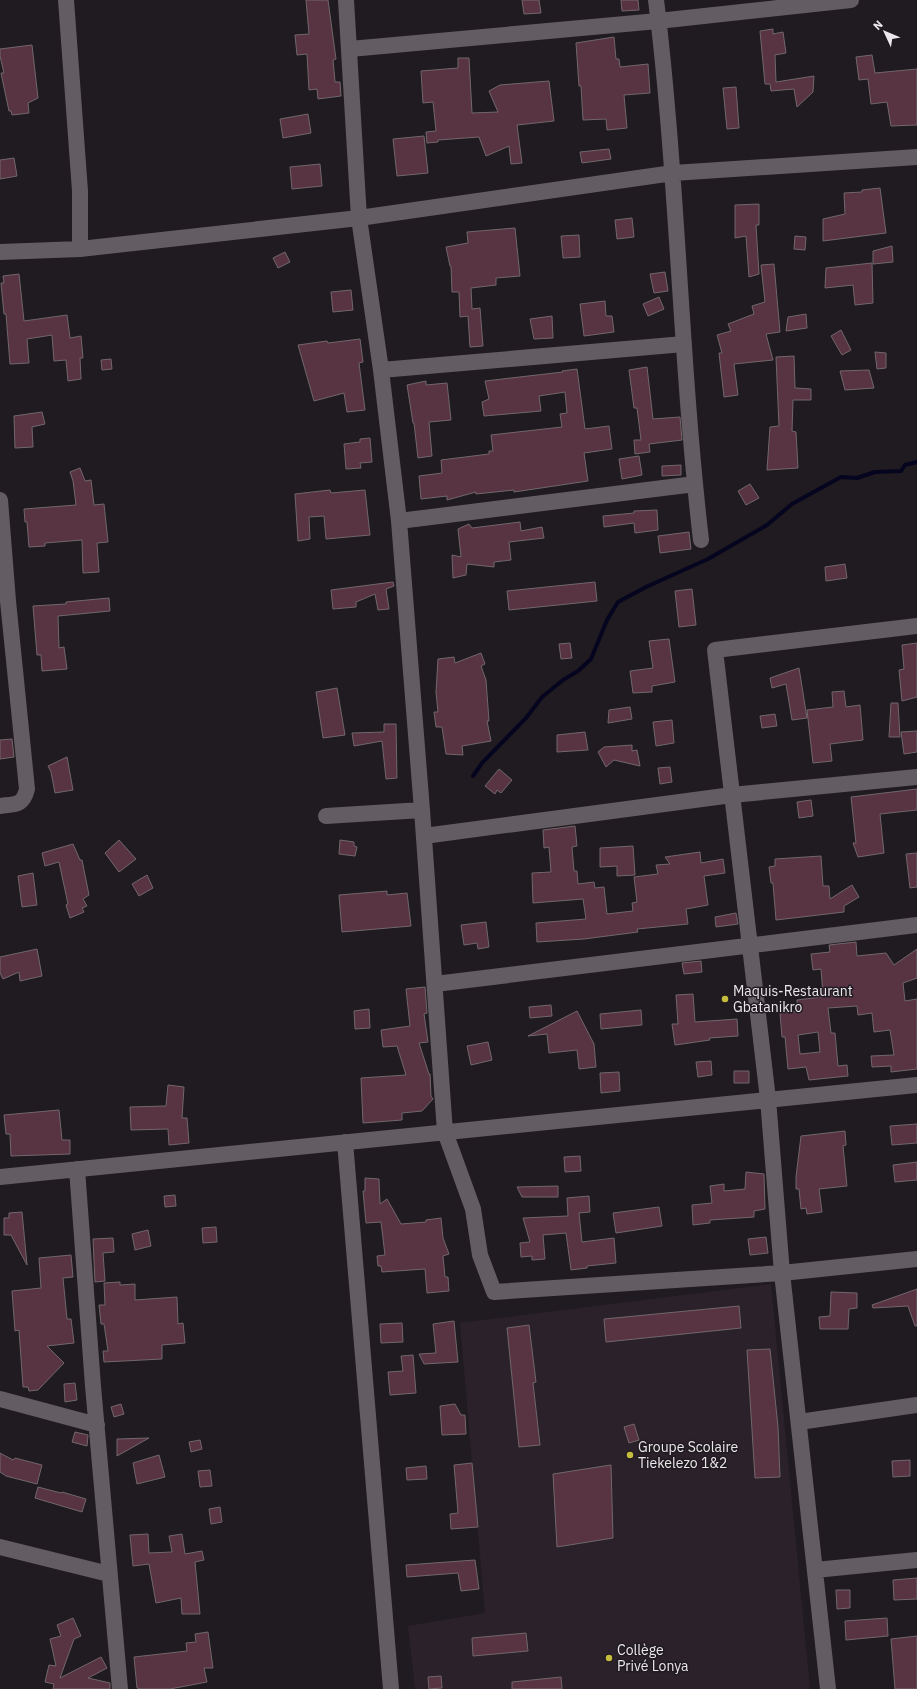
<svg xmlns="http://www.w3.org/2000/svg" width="917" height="1689" viewBox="0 0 917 1689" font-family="'IBM Plex Sans',sans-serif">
<rect width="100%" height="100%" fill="#201b20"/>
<path fill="#2b212a" d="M771,1284L810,1689H415L408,1626L485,1613L460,1323Z"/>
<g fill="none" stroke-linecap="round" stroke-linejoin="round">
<path stroke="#05051f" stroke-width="4" d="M473,776L482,763L526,718L542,697L563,680L578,671L591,659L607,620L618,602L646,587L708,559L767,525L792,504L841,477L857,478L875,472L901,471L905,465L917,462"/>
</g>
<path fill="#583442" stroke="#71676a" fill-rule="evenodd" d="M306,0H328L336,59L333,60L335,82H340L341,96L318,99L317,89L309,90L307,54L297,55L295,35L309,34Z
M522,0H539L541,13L524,14Z
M621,0H638L639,10L622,11Z
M773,29V34L783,32L786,53L775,55L776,82L814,76L813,92L797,107L794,89L771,91L770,84H765L760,31Z
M614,37L616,59H619L620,67L648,64L650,93L624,95L627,128L607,130L606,119L583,120L581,86H579L576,43Z
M32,45L38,98L28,103L29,113L12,115L11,111H9L1,73H4L0,56V49Z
M872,55L875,73L917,69V125L891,126L887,102L871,104L868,79L859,80L856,57Z
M458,58H469L472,113L498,112L489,91L500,85L549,81L554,121L517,125L522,163L511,164L509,146L486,156L479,137L438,140V142L427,143L426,132L436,131L433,102L423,103L421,71L458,68Z
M736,87L739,128L727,129L723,88Z
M308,114L311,133L283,138L280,119Z
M424,136L428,173L397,176L393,139Z
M609,149L611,159L582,163L580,152Z
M14,158L17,176L0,179V160Z
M320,164L322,186L292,189L290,167Z
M880,188L886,233L823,241V219L845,214L844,193L862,192V190Z
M759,204V225H756L759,274L749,277L746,236L735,238V205Z
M632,218L634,237L617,239L615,220Z
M515,228L520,276L496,278V285L471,288L472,309L480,308L483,346L470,347L468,316L460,317L459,292H452L451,266H450L446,247L468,243L467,232Z
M579,235L580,257L563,258L561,236Z
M795,236L806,237L805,250L794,249Z
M892,246L893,262L873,264V251Z
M285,252L290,262L278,268L273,258Z
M872,263L873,303L855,305L853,285L825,288L826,268Z
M774,264L780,332L766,334L773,360L734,364L738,395L724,397L719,353H722L717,335L731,331L728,324L754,314L752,306L765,302L761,265Z
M665,272L668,291L654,293L650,274Z
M19,274L24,321L67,315L70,338L81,336L83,358H80L81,379L68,381L66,360L54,361L52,335L27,339L29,363L10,364L6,314H4L1,283H4L3,276Z
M351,290L353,310L333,312L331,292Z
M659,297L664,309L648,316L643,304Z
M605,301L606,316H612L614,332L584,336L580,304Z
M806,314L807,328L786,331L788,317Z
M552,316L553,338L534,339L530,319Z
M841,330L851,350L842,355L831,336Z
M360,339L363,362L359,363L365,410L347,412L344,393L314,401L298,345L327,341L328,343Z
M875,352L886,353V368L877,369Z
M794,356L795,388L811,389V400H793L792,431L796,432L798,468L767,470L770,427L779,426L776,357Z
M111,359L112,369L102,370L101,360Z
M647,367L653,419L680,417L682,440L649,444L650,452L635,454L634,440H641L637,408H634L629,370Z
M577,369L585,429L609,426L612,449L584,453L588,481L514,492V490L476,494V492L447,500V496L421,499L419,476L442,473L441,460L489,454V451H493L491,435L562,427L560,414L567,413L565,392L539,396L541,411L484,416L482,402L489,399L485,381L563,372L562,371Z
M869,370L874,388L845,390L840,371Z
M426,381V385L447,383L451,420L429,422L432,456L418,458L414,423H413L407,385Z
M42,412L45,424L32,427L33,447L15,448L14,416Z
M370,438L372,462L360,463L361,468L346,469L344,444L360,442V439Z
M639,456L642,475L622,479L619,459Z
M681,465V475L662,476V466Z
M80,468L85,481L91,480L94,505L104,504L108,542L97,543L99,572L83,573L82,540L45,543V546L29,547L27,522H25L24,509L76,505L73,481L70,472Z
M750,484L759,498L746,505L738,491Z
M330,490L331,493L365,490L370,535L326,539L324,516L309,517L310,539L298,541L295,494Z
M657,510L658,530L635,533L634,523L604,527L603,516L634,513V511Z
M520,522L521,531L542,527L544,538L509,542L511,560L494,562V567L467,564L466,575L453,578L452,555L461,557L458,529L469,524L472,528Z
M689,532L691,549L660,553L658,536Z
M845,564L847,578L826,581L825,567Z
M393,582L394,586L386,589L389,609L378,610L375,594L356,602V607L333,609L331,590Z
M595,582L597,601L509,610L507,591Z
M692,589L696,625L679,627L675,591Z
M109,598L110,611L58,616L59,648L64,647L67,669L42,671L41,655H37L33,606L66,604V602Z
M669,639L675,682L652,686V692L633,693L630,671L653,668L649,641Z
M570,643L572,658L561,659L559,644Z
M917,643V697L902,701L899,670L904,669L902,645Z
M481,653L485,664L481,666L486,680L489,721H487L491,741L462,746L463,755L446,754L442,727H436L434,712H438L436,692L438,659L454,657L455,663Z
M799,668L807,718L792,720L786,684L772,688L770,678Z
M337,688L345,735L323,738L316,692Z
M844,691L846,707L860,705L863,740L830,744L832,761L813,763L807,710L833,707L832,692Z
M891,703H898L900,737H889Z
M630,707L632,719L608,723L609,710Z
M775,714L777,726L762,728L760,716Z
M672,720L674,743L656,746L653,722Z
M384,724H396L397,778L386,779L382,741L354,746L352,733L384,732Z
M917,731V752L904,754L901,732Z
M585,732L588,750L557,752V735Z
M12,739L14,757L0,759V740Z
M632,745V751L637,750L640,766L614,760L606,767L598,752L604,747Z
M67,757L73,790L55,793L51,772L48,766Z
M670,767L672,782L660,784L658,768Z
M499,769L512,780L501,793L497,790L495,794L485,786Z
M917,789V810L880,814L884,853L858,857L853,843H856L851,797Z
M811,800L813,816L799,818L797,802Z
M575,826L577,846L572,847L574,871H577L578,884L594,882L595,888L604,887L607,914L633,911L632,903L637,902L634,877L658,874L656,865L670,864L665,857L700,852L701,863L723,859L725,873L704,876L708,905L686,909L688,924L637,929L638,932L584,939L537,942L536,923L586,919L583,899L533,903L532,873L551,872L549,847L544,848L543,830Z
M119,840L136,859L119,872L105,853Z
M340,840L354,842V846L357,847L355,856L339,854Z
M73,844L80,860H82L89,895L83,899L87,906L82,908L84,912L70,918L66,905L68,904L59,862L45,866L42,853Z
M633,846L635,875L617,876V866L600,867V848Z
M917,853V887L910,888L906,854Z
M821,856L823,886H829L830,899L852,885L859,897L844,906V912L776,920L773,883H771L769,867L775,866V859Z
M33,873L37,905L22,907L18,876Z
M147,875L153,888L139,896L132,884Z
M387,891V895L407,893L411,926L342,932L339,895Z
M736,913L738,924L716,927L715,917Z
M486,922L489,947L478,949L477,943L464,945L461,925Z
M856,942L857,956L886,953L894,965L917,949V978L903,983L905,1001L917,999V1069L891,1072V1066L872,1067L871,1056L894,1055L890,1030L874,1032L872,1013L858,1015L857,1006L828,1008L831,1033H835L838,1066L847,1065L848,1076L809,1080L806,1067L788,1069L785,1037H782L780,1013L798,1011L797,1000L821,997L820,994H823L821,969L813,970L811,954L830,952L829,945ZM818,1032L820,1052L800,1054L798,1035Z
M37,949L42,976L20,981L19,972L3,979L0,973V957Z
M701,961L702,972L684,974L682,963Z
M425,987L427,1013L424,1014L428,1042L419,1043L429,1074H430L431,1096L433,1099L422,1111L402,1113V1120L363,1123L361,1078L406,1075L397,1046L383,1047L381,1030L410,1026L406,989Z
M693,994L695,1022L737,1019L738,1036L709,1038L710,1040L675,1045L672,1024H678L676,995Z
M551,1005L552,1016L530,1018L529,1007Z
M369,1009L370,1028L355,1029L354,1011Z
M641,1010L642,1025L601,1029L600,1014Z
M577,1011L594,1044L596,1067L579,1069L577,1050L549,1053L547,1034L528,1036Z
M488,1042L492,1060L471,1065L467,1046Z
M711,1061L712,1075L698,1077L696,1062Z
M734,1071H749V1083H734Z
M619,1072L620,1091L601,1093L600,1073Z
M168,1085L184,1087L182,1118H187L189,1143L169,1145L168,1129L131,1130L130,1107L166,1106Z
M59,1110L62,1140H70V1154L11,1156L10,1134H6L4,1115Z
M917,1124V1143L892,1145L890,1126Z
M845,1131L846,1145L843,1146L847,1186L819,1189L822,1212L807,1214L806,1208L801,1209L799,1189H796V1177L801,1136Z
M580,1156L581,1171L565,1172L564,1157Z
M917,1162V1180L895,1182L893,1165Z
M746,1172L764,1174L765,1209L754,1211V1217L710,1220V1223L693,1225L692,1205L712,1203L710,1186L724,1184V1191L745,1189Z
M365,1178L379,1179L380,1204L387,1199L401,1224L426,1222V1220L441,1218L443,1238L449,1254L443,1256L445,1277H448L449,1291L427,1293L425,1269L382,1272L381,1266H378L377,1256L385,1255L381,1222L366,1223L363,1191H365Z
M558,1186V1197H522L517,1187Z
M175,1195L176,1206L165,1207L164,1196Z
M589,1196L590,1212L579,1213L582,1242L614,1238L616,1263L587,1266V1268L571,1270L566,1233L543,1235L545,1259L532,1260V1256L521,1257L520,1243L530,1242L523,1218L568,1216L567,1198Z
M659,1207L662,1226L616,1233L613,1213Z
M22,1212L27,1265L11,1235H4V1218H9V1213Z
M216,1227L217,1242L203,1243L202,1228Z
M148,1230L151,1246L135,1250L132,1234Z
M766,1237L768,1253L750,1255L748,1239Z
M113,1238L114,1252L103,1253L105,1281L95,1282L93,1239Z
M71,1255L73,1277L63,1278L67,1319H71L74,1343L47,1346L64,1363L38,1390L29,1391L28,1387H23L19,1330L15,1331L12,1291L41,1288L39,1258Z
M120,1282V1285L135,1284V1300L177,1297L178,1324L183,1323L185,1343L162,1345V1359L104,1362L103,1351H108L104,1324H101L99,1305H105L104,1283Z
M917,1289V1326H915L908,1306L873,1308L872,1305Z
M831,1292L857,1293V1308L849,1309L848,1329H820L819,1317L830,1316Z
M739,1306L741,1328L606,1342L604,1319Z
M454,1321L458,1362L424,1364L419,1354L436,1353L433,1324Z
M402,1323L403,1342L381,1343L380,1324Z
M529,1325L536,1382L533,1383L540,1445L519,1447L507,1328Z
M770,1349L778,1427L780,1477L755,1478L747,1350Z
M413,1355L416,1393L390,1395L388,1372L403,1371L401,1356Z
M75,1383L77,1400L65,1402L64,1384Z
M121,1404L124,1414L114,1417L111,1407Z
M455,1404L461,1415H465L466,1434L442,1435L440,1406Z
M634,1424L639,1440L629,1443L624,1427Z
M75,1432L88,1435L87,1446L72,1442Z
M149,1438L117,1456V1439Z
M200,1440L202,1449L191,1452L189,1442Z
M0,1453L13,1460L15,1458L42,1465L37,1484L6,1476L0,1472Z
M159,1455L165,1477L137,1484L133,1463Z
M910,1460V1476L893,1477L892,1461Z
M472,1463L478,1527L451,1529L450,1514L458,1513L454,1465Z
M611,1465L613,1538L557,1547L553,1474Z
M426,1466L427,1479L407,1480L406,1468Z
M210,1470L212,1486L200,1487L198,1471Z
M38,1487L61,1493L62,1492L86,1499L82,1512L35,1498Z
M220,1507L222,1522L211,1524L209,1509Z
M148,1534L149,1553L172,1552L169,1536L182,1534L185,1554L202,1551L204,1560L195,1562L200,1614H182L181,1598L156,1603L149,1564L133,1566L132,1556L130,1535Z
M475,1560L479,1589L461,1591L458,1573L407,1577L406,1565Z
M917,1578V1599L894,1600L893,1580Z
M836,1590H850V1608L837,1609Z
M73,1618L81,1636L74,1639L60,1678L101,1657L107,1668L88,1678L110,1683V1689H53L54,1684L45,1682L49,1665L56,1666L50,1639L61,1636L57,1625Z
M887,1618L888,1636L846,1640L845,1621Z
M208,1632L213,1668H204L207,1682L170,1689H141L137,1688L134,1657L187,1651L186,1643L196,1642L195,1634Z
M526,1633L528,1651L473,1656L472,1638Z
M917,1636V1689H895L891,1639Z
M441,1676L442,1688L429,1689L428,1677Z
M561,1677L562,1689H512V1682Z"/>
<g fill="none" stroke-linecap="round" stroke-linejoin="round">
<path stroke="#635c62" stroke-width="16" d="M66,0L80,191V249
M346,0L359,218L381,370L399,521L422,810L445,1132L473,1209L480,1255L494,1292L782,1273L917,1259
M656,0C678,179 680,360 701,540
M350,49L658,21L851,0
M0,252L80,249L359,218L673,173L917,157
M381,370L684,344
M0,500L8,601L27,789C23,806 15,804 0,806
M399,521L695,484
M326,816L422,810
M424,836L732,795L917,777
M435,984L917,925
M345,1142L391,1689
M77,1169L93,1386L120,1689
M0,1177L917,1085
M0,1399L97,1425
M799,1422L917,1405
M0,1547L109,1574
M815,1570L917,1560
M828,1689L782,1273L768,1099L715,650L917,626"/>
</g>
<g fill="#c6bc3d" stroke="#201b20" stroke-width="1.5">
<circle cx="725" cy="999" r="4"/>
<circle cx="630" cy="1455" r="4"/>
<circle cx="609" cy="1658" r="4"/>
</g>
<g text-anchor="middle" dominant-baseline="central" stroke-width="3" stroke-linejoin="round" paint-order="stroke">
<g font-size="14" fill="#ebe7eb" stroke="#201b20" text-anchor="start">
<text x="733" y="991">Maquis-Restaurant<tspan x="733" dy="16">Gbatanikro</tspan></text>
<text x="638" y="1447">Groupe Scolaire<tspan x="638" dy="16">Tiekelezo 1&amp;2</tspan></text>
<text x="617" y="1650">Collège<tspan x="617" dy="16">Privé Lonya</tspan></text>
</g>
</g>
<g transform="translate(885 32) rotate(314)" stroke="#201b20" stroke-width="3" paint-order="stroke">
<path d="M0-3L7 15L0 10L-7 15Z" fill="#ebe7eb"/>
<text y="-6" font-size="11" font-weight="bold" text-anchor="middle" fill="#ebe7eb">N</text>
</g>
</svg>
